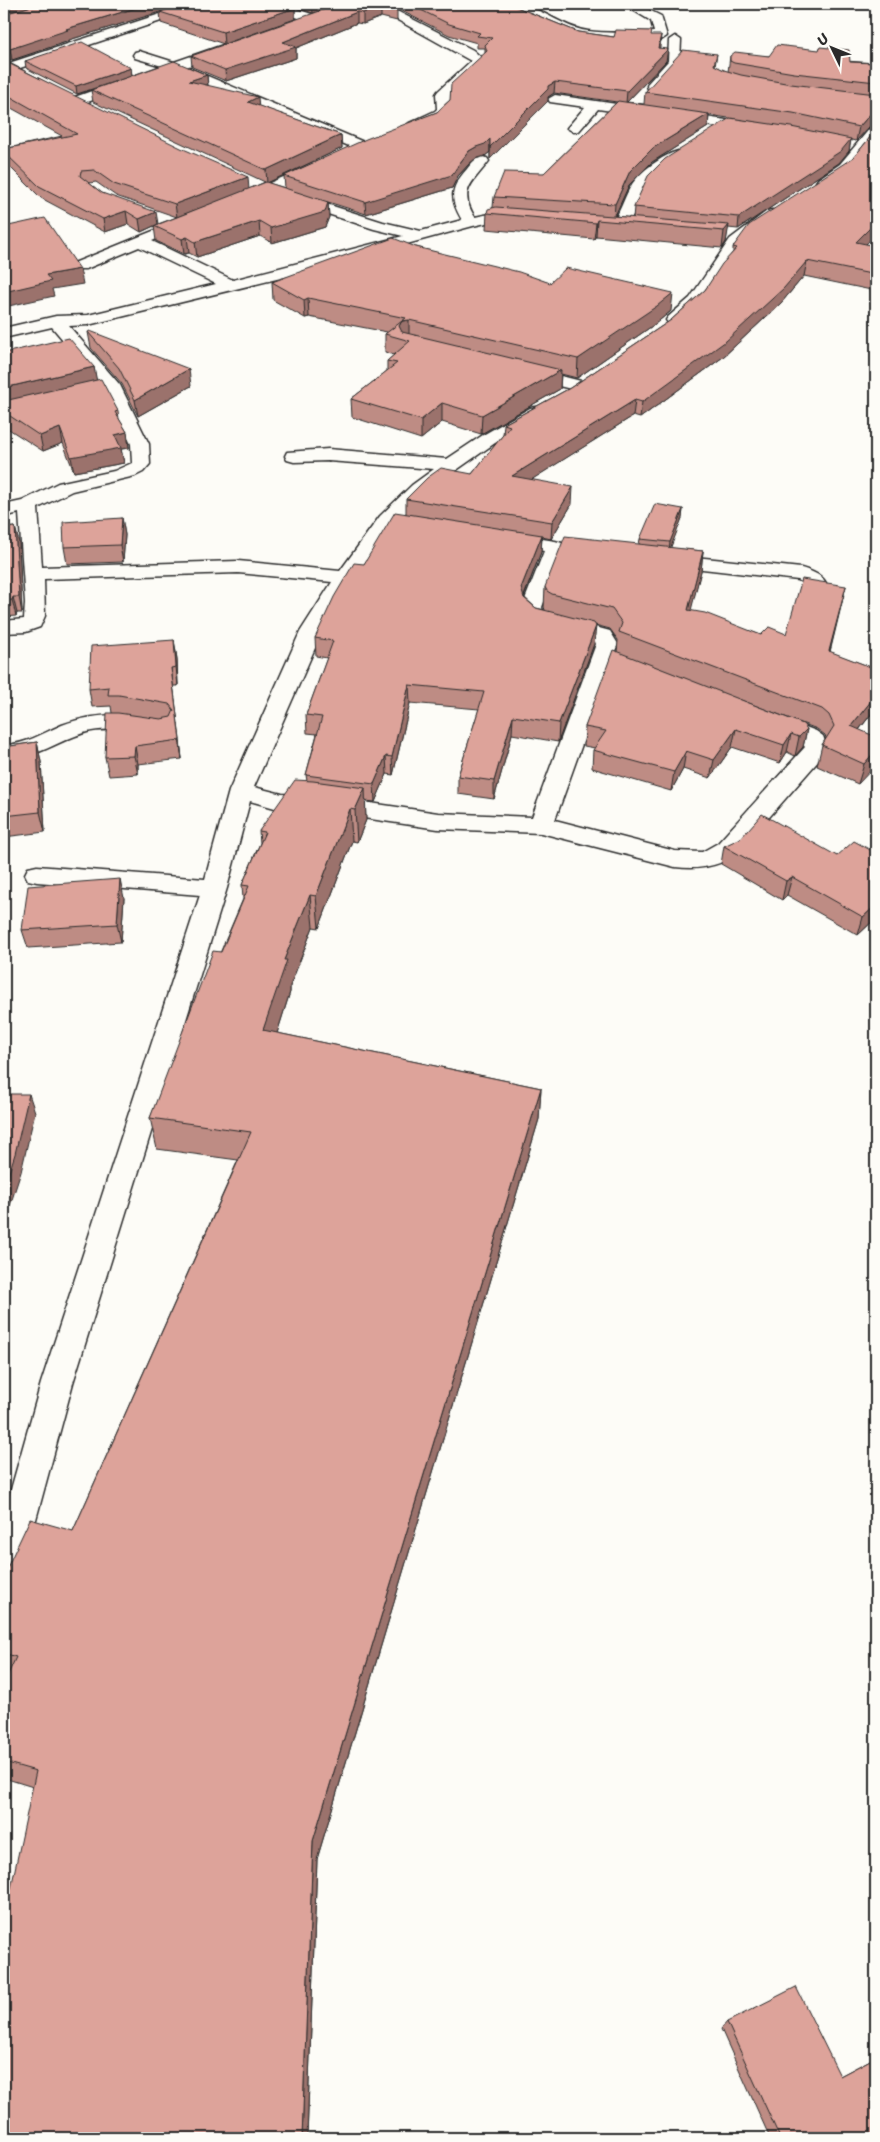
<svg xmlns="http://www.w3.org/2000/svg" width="880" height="2142" viewBox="0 0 880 2142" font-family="Sriracha,sans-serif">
<rect width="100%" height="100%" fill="#fdfcf7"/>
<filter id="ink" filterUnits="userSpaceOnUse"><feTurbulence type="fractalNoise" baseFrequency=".02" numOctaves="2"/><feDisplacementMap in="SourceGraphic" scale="10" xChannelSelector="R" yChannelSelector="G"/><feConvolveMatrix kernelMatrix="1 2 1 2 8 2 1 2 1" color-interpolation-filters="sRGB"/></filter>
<g filter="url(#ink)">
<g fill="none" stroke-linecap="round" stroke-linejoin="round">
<g stroke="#2b2b2b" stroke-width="3">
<path id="street" d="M191,4H208L206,6L14,70L10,71L4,67L6,64Z
M263,4H280L315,15L317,18L315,21H307L265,6Z
M369,4H383L473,50L485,61L450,95L451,109L445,117L414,130L407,126L409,123L435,111L437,109L436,94L438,91L471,61Z
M508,4C537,2 559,27 588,31C609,34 633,32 654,32L651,21L623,4H637L661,16L667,36L661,40L586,39L555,29Z
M675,36L681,40L680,61L658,89H648L647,86L648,83L668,61L669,40Z
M226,44L230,45L232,48L230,51L186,67L366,143L368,146L366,149H356L174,71L82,104L77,105L70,101L72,98L162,66L135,58L133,55L135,52L139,51L174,62Z
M555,95L760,125L767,129L760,133L598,109L579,131L574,132L567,128L585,107L550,102L548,99Z
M876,126V138C865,152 838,190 818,185L816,182L818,179L840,164L871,127Z
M678,151L683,152L685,155L683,158C669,166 651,175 644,190C638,203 634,216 625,228H615L612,225C620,212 624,198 631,186C639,172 663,155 678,151Z
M482,157L487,158L489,161C474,182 457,189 475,217C492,213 511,210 528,215L530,218L528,221H495L473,226L289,276L88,325L69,326L120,385L149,444L150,464L143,472L135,476L72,491L38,508L42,567L238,561L340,571L380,516L412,485L434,469L328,461L294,462L287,460L285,456L287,452L328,449L447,459L483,435L530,408L536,407L542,408L545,412L542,416L495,443L458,469L426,493L394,524L354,579L322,632L254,787L282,794L316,795L438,813L532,817L596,644L594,639L529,621L523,613L522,607L544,551L498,543L495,539L498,535L505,533L555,541L562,543L565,547L542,607L543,613L610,631L618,644L614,653L653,668L656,673L653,678L645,680L637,678L610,666L555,820L675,851L702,852L718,843L805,747L800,741L761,726L758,721L761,716L769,714L777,716L816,731L823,736L827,747L821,758L736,855C716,867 698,870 675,867L541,833L438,829L316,811L282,810L250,801L227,888L73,1383L21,1575L16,1587L4,1592V1514L41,1383L200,895L37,882L28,880L25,874L28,868L37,866L205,879L229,791L300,632L332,582L238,573L44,579L45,616L40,627L26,632L4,633V621L24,619L25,603L19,513L4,517V505L22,501L58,483L114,471L132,463L131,444L103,387L52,327L4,338V328L56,316L88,315L216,284L139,247L86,269H74L72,266L74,263L190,216L195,217L197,220L195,223L152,241L233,280L403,236L374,229L288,201L286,198L288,195H298L383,222L421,231L462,220C449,198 450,188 467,169C471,164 475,158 482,157Z
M319,162L324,163L326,166L324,169L246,203H236L234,200L236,197Z
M772,210L777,211L779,214L777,217L741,245L702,304L680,323H668L666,320L668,317L690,298L730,239L767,211Z
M525,367L585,382L588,386L585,390L579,391L519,376L516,372L519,368Z
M666,554L801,568C815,572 835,580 823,597L816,599L809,597L806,593L807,585L798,580L659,564L656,560L659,556Z
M119,715L152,719L155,724L152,729C131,734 108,726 87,732C58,740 35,760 4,759V745C25,745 43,733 62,725C80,718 99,715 119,715Z"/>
</g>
<use href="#street" fill="#fdfcf7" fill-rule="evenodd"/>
</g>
<path fill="#be8c84" stroke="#2b2b2b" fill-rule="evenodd" d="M4,4H283L295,8V19L224,44L161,23L160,12L168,9L69,40V41L12,60L4,57V14L14,11L4,14Z
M285,4H339L313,13Z
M385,4L397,10V21L381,17L363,24L357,23L296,48V58L226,81L192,67L191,56Z
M388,4H509L578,32L614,37L651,35L666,61L627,102L644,104L645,92L717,54L715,66L724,70L728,72L730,56H769L876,63V125L870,126L856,141L851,140L849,151L839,163L738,229L728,228L726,242L722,248L596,236L594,239L486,229L487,213L493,207L494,197L544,173L617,102L554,93L548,97V101L490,159V152L485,156L475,159L469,164L458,176L452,188L366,214L328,202L329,217L325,227L272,243L260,236L197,257L189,253L184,254L156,241L154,226L141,232L128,224L105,232L41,198L4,161V149L62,136L4,104V60L249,189L265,182L93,102L91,90L207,75L208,86L258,106L341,135L342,148L268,183L285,188L284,176L437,112L450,100L485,53V48H477V43L449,35ZM709,115L754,122L634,207L633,218L615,216L629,185L652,162L708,127ZM96,182L116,196L177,217L158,224L102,193L89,183Z
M25,61L131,68L132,76L77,94L26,68Z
M876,130V234L866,244L876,246V291L804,276L781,303L723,357L640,418L633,416L532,479L572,504L551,539L542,537L541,552L524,597L536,608L545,610L544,607L545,587L639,544L640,539L683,509L682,518L670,548L703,551L701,571L690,611L761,635L786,634L846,586L830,652L876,669V708L859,730L876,737L858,784L817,766L822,745L826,738L825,735L817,729L738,699L807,729L803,747L795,756L787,752L780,763L732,747L710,778L683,769L671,791L592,768L593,750L595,748L584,746L585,727L617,652L618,640L610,629L595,625L594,644L558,742L512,734L494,799L458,794V776L479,709L410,703L393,775L387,774L375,802L365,801L366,820L357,842L352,841L319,928L313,927L290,986V992L277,1033L541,1088L539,1119L317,1859L307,2138H4L33,1787L4,1778V1683L8,1673L4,1672V1574L73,1531L238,1160L157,1149L150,1118L243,899L242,885L260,843L259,831L307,781L306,775L317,734L307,733L306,715L327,658L316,656L315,638L364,564L406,514V499L472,474L503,435L504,424L570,388L671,320L705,290L733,252V247L854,157Z
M416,247L550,283L671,311L655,324L577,378L561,374L560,389L481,434L442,422L421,439L352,417L351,399L387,371V361L394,355L385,352V334L387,332L309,317L305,318L273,300L272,282Z
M88,332L191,386L138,416L122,384L91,348Z
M4,353L94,367L96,380L118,411L119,419L127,432L129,448L121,449L124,463L74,472L63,443L43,451L4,426Z
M122,518L125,535L123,562L67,564L64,547Z
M4,523V528L15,527L19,543L22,613H17L16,616L4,617Z
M174,640L177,659L178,686H173L182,759L138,764V774L109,776L105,757L112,713L111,706L92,707L89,689Z
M37,742L41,762L45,832L4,837V747Z
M724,846L837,856L876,853V918L858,935L787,895L782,900L721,864Z
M124,898L121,942L28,948L22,930Z
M727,2022L840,2076L876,2057V2138H770L721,2029Z"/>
<path fill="#9b726c" stroke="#2b2b2b" d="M4,4H41L4,14Z
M149,4H186L69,40V41L12,60L10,49L66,29Z
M312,4H339L313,13Z
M381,6V17L363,24V13Z
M295,8V19L224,44L223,32Z
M357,12V23L296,48V58L226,81L225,70L283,42Z
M661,35L660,47L657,59L658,48Z
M668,49L666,61L626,103L627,91Z
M131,68L132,76L77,94L76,86Z
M207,75L208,87L189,81Z
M555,82L554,93L548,97V101L490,159V147L548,86Z
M258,97L259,110L248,102Z
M876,111V124L870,126L856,141L859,127L872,112Z
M709,114L708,127L652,162L629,185L614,218L615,204L630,171L653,148Z
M341,135L342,148L267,183L266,170Z
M490,139V152L485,156L475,159L469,164L458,176L452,188L366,214L365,202L459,164L469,151Z
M851,139L849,151L839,163L738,229L739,217Z
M248,177L249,190L177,217L175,204Z
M328,202L329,217L325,227L272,243L271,228Z
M126,211L128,224L105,232L103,219Z
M156,212L158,224L141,232L139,219Z
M597,220L596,236L594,239L596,223Z
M259,221L260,236L197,257L195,242Z
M876,222V234L853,257L856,242Z
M729,225L726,242L722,248L724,231Z
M187,237L189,253L184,254L182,239Z
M807,261L804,276L781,303L723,357L640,418L642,402Z
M80,269L83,284L52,289L54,296L4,307V292L46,275Z
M673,293L671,311L655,324L577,378L578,359Z
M308,298L309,317L305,318L304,300Z
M409,320V338L404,339L399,326L402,321Z
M94,367L97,382L4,404V388Z
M189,369L191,386L138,416L135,400Z
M561,370L560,389L481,434L482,415Z
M635,400L633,416L512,492V476Z
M442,403V422L421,439V420Z
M60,428L63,443L43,451L40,436Z
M127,432L129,448L121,449L124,463L74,472L71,457L115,435Z
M4,473L7,487H4Z
M573,487L572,504L551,539L552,522Z
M683,509L682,518L669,552L670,542Z
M122,518L125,535L123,562L120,545Z
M15,527L19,543L22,613L19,597Z
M542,535L541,552L520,606L521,588Z
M703,551L701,571L686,630L688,610Z
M846,586L841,605L825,671L829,651Z
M13,597L17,613L16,616L12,600Z
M596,626L594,644L558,742L559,723Z
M174,640L177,659L178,686L176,667Z
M171,668L173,686L182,759L180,740Z
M409,685L410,703L393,775L392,757Z
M876,695V708L846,746L851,726Z
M513,716L512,734L494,799V781Z
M736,729L732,747L710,778L714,760Z
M807,729L803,747L795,756L799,737Z
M791,734L787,752L780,763L784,745Z
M37,742L41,762L45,832L40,812Z
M135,746L138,764V774L134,756Z
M876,750V765L858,784L864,764Z
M686,751L683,769L671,791L674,772Z
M386,756L387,774L375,802L374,784Z
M365,788L366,820L357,842L355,810Z
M350,809L352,841L319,928L316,896Z
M792,877L787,895L782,900L786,881Z
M120,879L124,898L121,942L117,924Z
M310,895L313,927L290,986V992L268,1062L263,1030L284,960Z
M876,905V918L858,935L863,917Z
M541,1088L539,1119L317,1859L307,2138H302L313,1841Z
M29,1094L35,1112L21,1172L4,1224V1188Z"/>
<path fill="#dda39a" stroke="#2b2b2b" d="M39,4H149L66,29L68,30L10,49L4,47V14Z
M185,4H283L295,8L223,32L160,12Z
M340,4H385L397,10L381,6L363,13L357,12L283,42L296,47L225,70L191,56Z
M409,4H509L578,32L614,37L616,30L652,31L651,35H661L658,48L668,49L627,91L555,82L548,86V89L490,147V139L485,144L476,147L469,151L459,164L452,175L365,202L284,176L366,139L437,112L450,100L451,84L487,51L485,45L492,38L477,36L480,33L449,24Z
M82,42L131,68L76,86L25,61Z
M777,45L819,50L820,47L849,50L850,62L876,63V82L794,73L734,63L730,61V56L735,52L769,56Z
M683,50L717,54L714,65L724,70L741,75L791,84L876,94V111L872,112L859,127L793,113L645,92Z
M4,61L181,148L248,177L175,204L114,184L94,170L81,171L80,176L102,193L156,212L139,219L126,211L103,219L39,186L4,152V149L77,134L4,93Z
M174,61L207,75L189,81L258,97L248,102L341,135L266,170L91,90Z
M618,101L709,114L653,148L630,171L615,204L494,197L504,172L544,173Z
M730,118L791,127L851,139L841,151L739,217L634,207L648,176L665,159Z
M876,130V222L856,242L876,246V275L807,261L784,288L726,341L642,402L635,400L512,476L573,487L552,522L406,499L427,478L441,468L472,474L510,426L504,424L570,388L671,320L705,290L722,264L737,248L733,247L749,225L854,157Z
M266,182L328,202L325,212L271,228L259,221L195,242L187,237L182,239L154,226Z
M496,207L729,225L724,231L597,220L596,223L487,213L488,209Z
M45,218L80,269L46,275L51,281L4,292V227Z
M393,238L416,247L519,272L550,283L566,268L673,293L657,306L578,359L409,320L402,321L399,326L402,332L561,370L482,415L442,403L421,420L351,399L397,363L387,361L410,341L385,334L406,318L308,298L304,300L272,282Z
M90,331L189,369L135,400L119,368L88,332Z
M69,338L94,367L4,388V353Z
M101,379L118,411L115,412L127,432L115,435L121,448L71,457L60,428L40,436L4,412V401Z
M655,504L683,509L670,542L640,539Z
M395,512L542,535L521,588L524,598L536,608L594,623L596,626L559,723L513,716L494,781L458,776L484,692L409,685L392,757L386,756L374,784L306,775L322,717L306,715L333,641L315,638L334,597L354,563L364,564Z
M122,518L120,545L64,547L63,522Z
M15,527L19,597H13L12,600L4,601V528Z
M565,536L703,551L688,610L705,613L761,635L769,627L786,634L802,579L846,586L829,651L876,669V695L851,726L876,737V750L864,764L822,745L834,726L829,715L822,709L619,632L622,623L612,609L552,594L547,591L545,587Z
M174,640L176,667L171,668L180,740L135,746L134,756L105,757L107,713H118L161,719L171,717L174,710L169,704L119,695H108L109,687L89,689L91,646Z
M613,650L803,724L807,729L799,737L791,734L784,745L736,729L714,760L686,751L674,772L593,750L606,731L585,727Z
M37,742L40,812L4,816V747Z
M295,780L313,781L365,788L355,810L350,809L316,896L310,895L284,960H287L263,1030L541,1088L313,1841L302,2138H4V1921L36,1771L4,1762V1683L16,1657L4,1653V1574L30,1519L73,1531L251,1132L150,1118L213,951L221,952L249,886L242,885L265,832L259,831Z
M762,814L837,856L854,841L876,853V905L863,917L792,877L786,881L724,846L741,838Z
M120,879L117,924L22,930L28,886Z
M4,1094H29L15,1154L4,1188Z
M796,1987L840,2076L876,2057V2137L875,2138H780L727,2022Z"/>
</g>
<rect width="880" height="2142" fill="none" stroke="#fdfcf7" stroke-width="20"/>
<rect x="10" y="10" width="860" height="2122" fill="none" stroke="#2b2b2b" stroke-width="2" filter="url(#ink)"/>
<g transform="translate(832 48) rotate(313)" stroke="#fdfcf7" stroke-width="4" paint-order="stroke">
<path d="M0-4L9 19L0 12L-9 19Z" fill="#2b2b2b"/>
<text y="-8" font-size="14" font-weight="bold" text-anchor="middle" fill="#2b2b2b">U</text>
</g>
</svg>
